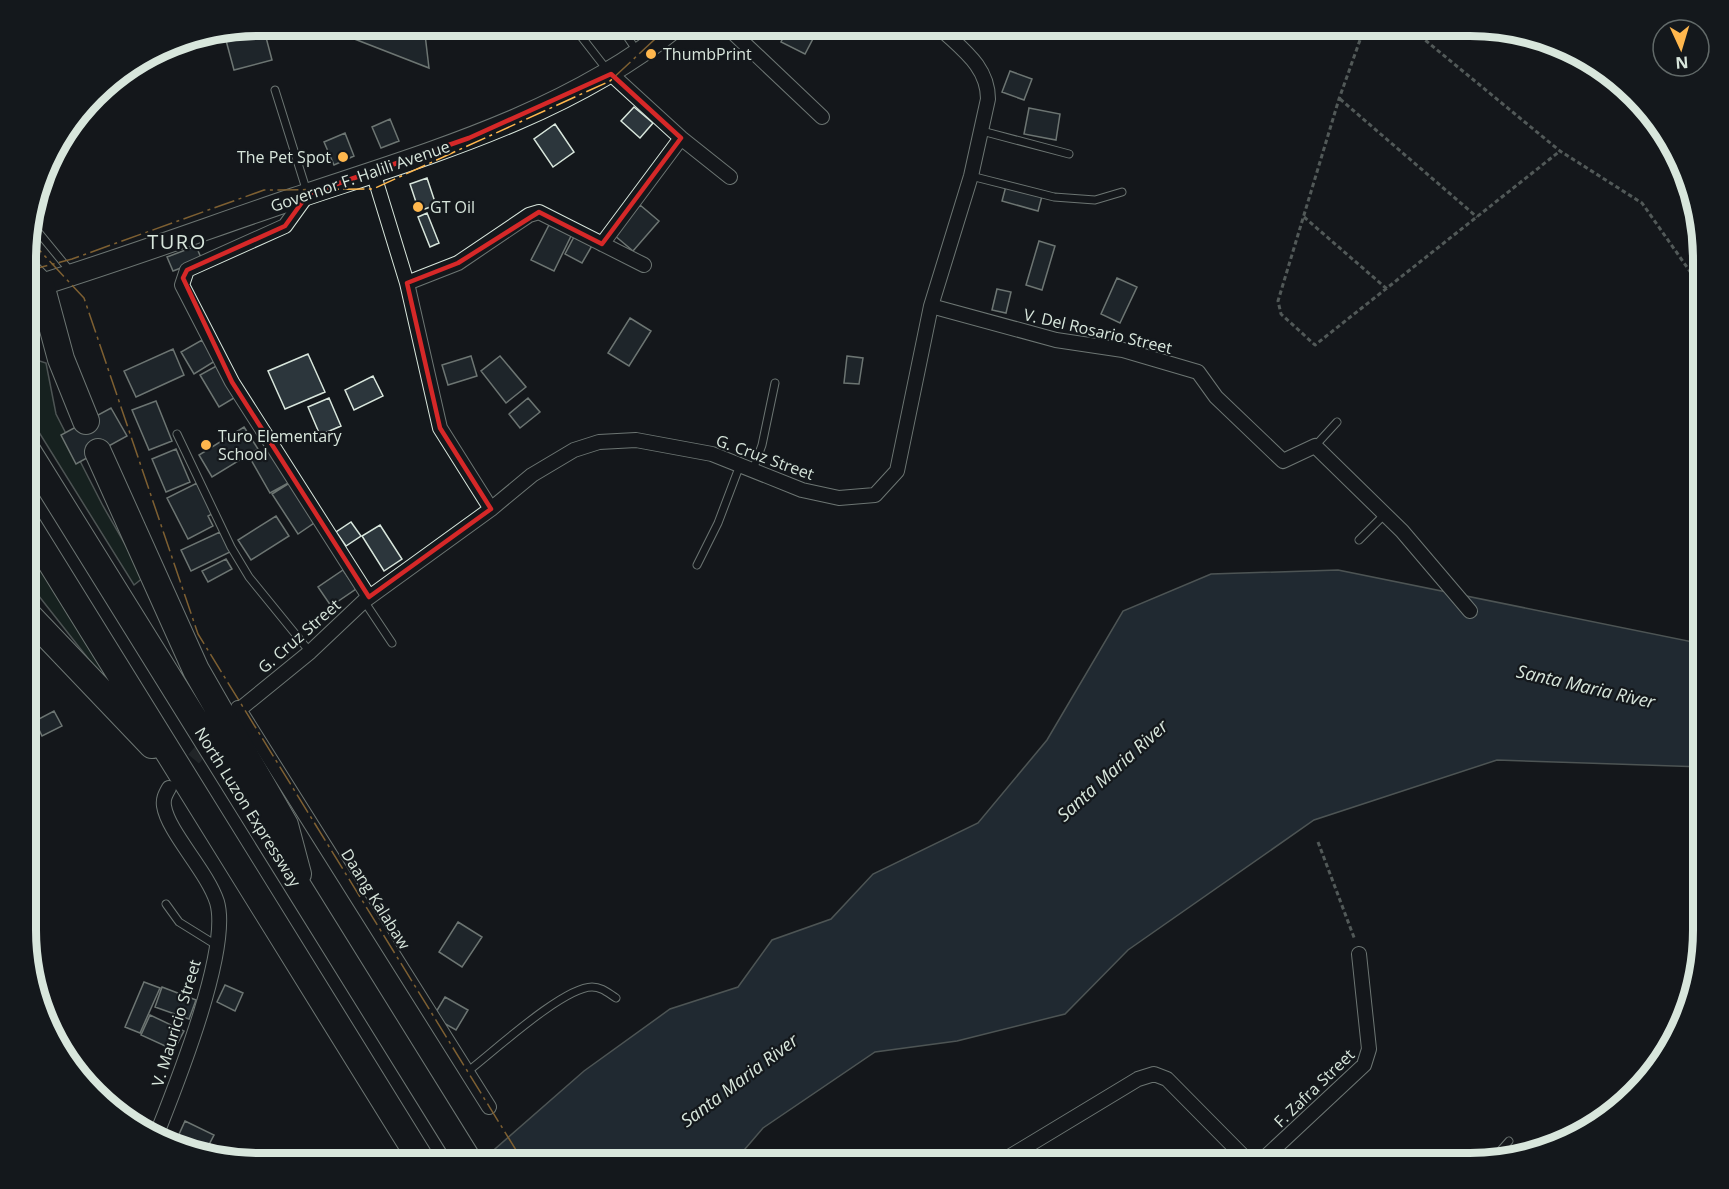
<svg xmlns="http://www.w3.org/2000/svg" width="1729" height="1189" viewBox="0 0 1729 1189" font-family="'Open Sans',sans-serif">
<rect width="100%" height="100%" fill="#14181c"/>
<path fill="#1a2d24" stroke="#939e99" stroke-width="1.5" d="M27,357L46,363L56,414L103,506L144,577L134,585L27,413Z
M27,544L111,677L105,680L27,581Z"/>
<path fill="#2f3f4d" stroke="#939e99" stroke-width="1.5" d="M1338,570L1703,644V767L1497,760L1314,820L1128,950L1065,1014L957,1041L875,1052L763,1128L733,1163H479L584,1071L670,1009L738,987L772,940L831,919L873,874L978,823L1047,740L1123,611L1211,574Z"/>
<path fill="#2c363c" stroke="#d8e6dc" stroke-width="1.5" d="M263,26L272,60L234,70L224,33Z
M321,26H424L429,68Z
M789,26H806L817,31L805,54L781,42Z
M1010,71L1032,79L1024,100L1002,92Z
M634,107L653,123L640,138L621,121Z
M1029,108L1060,114L1056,140L1024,134Z
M390,119L399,141L381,148L372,127Z
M555,124L574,152L553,167L534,139Z
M345,133L354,156L334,165L324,142Z
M427,178L436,205L419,211L410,184Z
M1006,186L1042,196L1038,211L1002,201Z
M640,205L659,221L633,251L614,235Z
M427,213L439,243L430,247L418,217Z
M550,223L572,234L554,271L531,260Z
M575,235L593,244L582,263L565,254Z
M1039,241L1055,246L1042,290L1026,285Z
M196,246L202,260L173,271L167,257Z
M1117,278L1137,287L1120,323L1101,314Z
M997,289L1011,292L1006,313L992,310Z
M630,318L651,331L629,366L608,353Z
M202,340L215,361L194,374L181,352Z
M173,349L184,375L136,397L124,371Z
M308,354L325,392L285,409L268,371Z
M471,356L477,376L448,385L442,365Z
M500,356L526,387L506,403L481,371Z
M847,356L863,358L859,384L844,383Z
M220,364L239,395L219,407L200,375Z
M373,376L383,396L354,410L345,390Z
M329,398L341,426L320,435L308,407Z
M528,398L540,412L520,428L509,414Z
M156,401L172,441L149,450L132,410Z
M111,408L127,436L76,464L61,435Z
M244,427L258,449L212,477L199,455Z
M272,446L292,481L270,493L250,458Z
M176,449L190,482L166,492L152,459Z
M291,482L317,521L298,534L272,494Z
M197,483L212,514L208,516L213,526L188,539L167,498Z
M276,516L289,536L251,560L238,540Z
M351,522L361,536L346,546L336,532Z
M380,525L402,559L384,571L362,536Z
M220,532L230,552L191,571L181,550Z
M226,559L232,569L208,582L202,571Z
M343,570L356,589L331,606L318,587Z
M54,711L62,726L42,736L35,721Z
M458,922L482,937L462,967L439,952Z
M144,982L160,988L140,1033L125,1027Z
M225,985L243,993L235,1011L217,1002Z
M162,987L196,1000L189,1019L155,1007Z
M445,997L468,1010L456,1030L433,1017Z
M150,1015L184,1031L174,1050L141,1035Z
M185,1121L214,1135L204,1154L176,1141Z"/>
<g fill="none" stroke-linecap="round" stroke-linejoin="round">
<path stroke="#313739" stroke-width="14" stroke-dasharray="14 7" stroke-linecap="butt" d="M180,775L210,740"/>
<g stroke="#d8e6dc" stroke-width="9">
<path id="lane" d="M573,26L608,71
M620,26L637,51
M275,90L307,192
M982,131L1069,154
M971,176L1054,197L1095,200L1122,192
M30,222L71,272
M177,434L231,547L249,577L310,652
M1315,446L1337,422
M753,470L762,445L775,383
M1359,540L1384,515
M697,565L718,523L740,465
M364,601L392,643
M166,904L179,922L216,945
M467,1072C492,1053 563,987 592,987C602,987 608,993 616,998
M1494,1158L1509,1141
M1406,1163L1410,1159"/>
</g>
<g stroke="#d8e6dc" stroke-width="16">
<path id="street" d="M726,26L822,117
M611,74L681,138L730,177
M373,172L407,283L440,428L491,509
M308,194L285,226L187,270L182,285L232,382L369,597
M602,244L681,138
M407,283L458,263L529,215L539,212L644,265
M931,306L1056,340L1123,350L1198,372L1216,397L1283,461L1315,446L1402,531L1470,611
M238,708L489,1107
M229,718L310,652L364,601L491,509L532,475L574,450L599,442L636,440L712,454L802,490L839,498L875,495L897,471L931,306L971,176L988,99C988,65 960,48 938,26
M156,1136C175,1088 231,950 217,902C207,871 168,832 164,806C163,799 165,795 169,788
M999,1163L1138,1079L1154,1074L1167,1079L1250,1163
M1259,1163L1364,1065L1369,1049L1359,954"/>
</g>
<g stroke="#d8e6dc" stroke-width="23">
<path id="primary" d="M27,289C116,262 202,230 290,200C423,155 565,116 676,26"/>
</g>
<g stroke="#d8e6dc" stroke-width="28">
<path id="highway" d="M27,271L41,285L61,359L86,421
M27,450L470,1163
M98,452L196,670L285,825L298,874
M27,524L423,1163
M27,614L152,745"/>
</g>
<path stroke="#9da8a2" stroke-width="3" stroke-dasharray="4.5 3" stroke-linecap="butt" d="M1365,26L1339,99L1278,301L1281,314L1315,345L1560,151
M1408,26L1560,151L1642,203L1703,290
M1340,99L1477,217
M1304,217L1387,289
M1318,842L1355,940"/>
<use href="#lane" stroke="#14181c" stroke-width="7"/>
<use href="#street" stroke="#14181c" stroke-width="14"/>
<use href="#primary" stroke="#14181c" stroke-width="21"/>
<use href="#highway" stroke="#14181c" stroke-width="26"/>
<path stroke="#ffb74d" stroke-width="1.5" stroke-dasharray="21 4.5 3 4.5" stroke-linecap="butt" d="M27,237L84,298L198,634L524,1163
M27,271L72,259L264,190L373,189L610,81L669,26"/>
</g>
<path d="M0 0H1729V1189H0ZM611,74L681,138L602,244L539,212L458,263L407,283L440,428L491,509L369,597L232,382L183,278L187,270L285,226L308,194L469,138Z" fill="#14181c" fill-opacity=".55" fill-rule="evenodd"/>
<path fill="none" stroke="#d62828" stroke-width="4.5" stroke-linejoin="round" d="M611,74L681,138L602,244L539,212L458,263L407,283L440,428L491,509L369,597L232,382L183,278L187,270L285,226L308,194L469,138Z"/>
<g fill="#ffb74d" stroke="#14181c" stroke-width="2">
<circle cx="651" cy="54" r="6"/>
<circle cx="343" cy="157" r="6"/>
<circle cx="418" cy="207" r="6"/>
<circle cx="206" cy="445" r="6"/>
</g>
<g text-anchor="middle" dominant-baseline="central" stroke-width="4.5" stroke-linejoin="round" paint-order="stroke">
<g font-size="16" fill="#d8e6dc" stroke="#14181c" text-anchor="start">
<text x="663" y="54">ThumbPrint</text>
<text x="331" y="157" text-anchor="end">The Pet Spot</text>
<text x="430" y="207">GT Oil</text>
<text x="218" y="436">Turo Elementary<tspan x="218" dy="18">School</tspan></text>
</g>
<g font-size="16" fill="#d8e6dc" stroke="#14181c">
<text transform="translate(360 176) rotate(-19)">Governor F. Halili Avenue</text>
<text transform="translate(1098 331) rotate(13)">V. Del Rosario Street</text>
<text transform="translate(765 457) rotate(20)">G. Cruz Street</text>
<text transform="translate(299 636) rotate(-41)">G. Cruz Street</text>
<text transform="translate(248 807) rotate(58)">North Luzon Expressway</text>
<text transform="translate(376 899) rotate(58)">Daang Kalabaw</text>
<text transform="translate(176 1023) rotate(-73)">V. Mauricio Street</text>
<text transform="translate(1314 1088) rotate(-44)">F. Zafra Street</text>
</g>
<g font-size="18" font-style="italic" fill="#d8e6dc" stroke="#14181c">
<text transform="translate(1586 686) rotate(13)">Santa Maria River</text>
<text transform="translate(1112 770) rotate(-42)">Santa Maria River</text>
<text transform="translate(739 1080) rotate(-37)">Santa Maria River</text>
</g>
<g font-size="20" letter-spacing="1.5" fill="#d8e6dc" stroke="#14181c">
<text x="177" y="241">TURO</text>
</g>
</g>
<path d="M0 0H1729V1189H0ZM259 36H1470A223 223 0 0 1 1693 259V930A223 223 0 0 1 1470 1153H259A223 223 0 0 1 36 930V259A223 223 0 0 1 259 36Z" fill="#14181c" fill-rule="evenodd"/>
<path fill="none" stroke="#d8e6dc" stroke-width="8" d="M259 36H1470A223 223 0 0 1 1693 259V930A223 223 0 0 1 1470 1153H259A223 223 0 0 1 36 930V259A223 223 0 0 1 259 36Z"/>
<g transform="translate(1681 48) rotate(176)"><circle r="28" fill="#14181c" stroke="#626a69" stroke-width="1.5"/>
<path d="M0-4.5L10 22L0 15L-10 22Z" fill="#ffb74d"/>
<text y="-9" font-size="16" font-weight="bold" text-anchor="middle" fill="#d8e6dc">N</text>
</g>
</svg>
